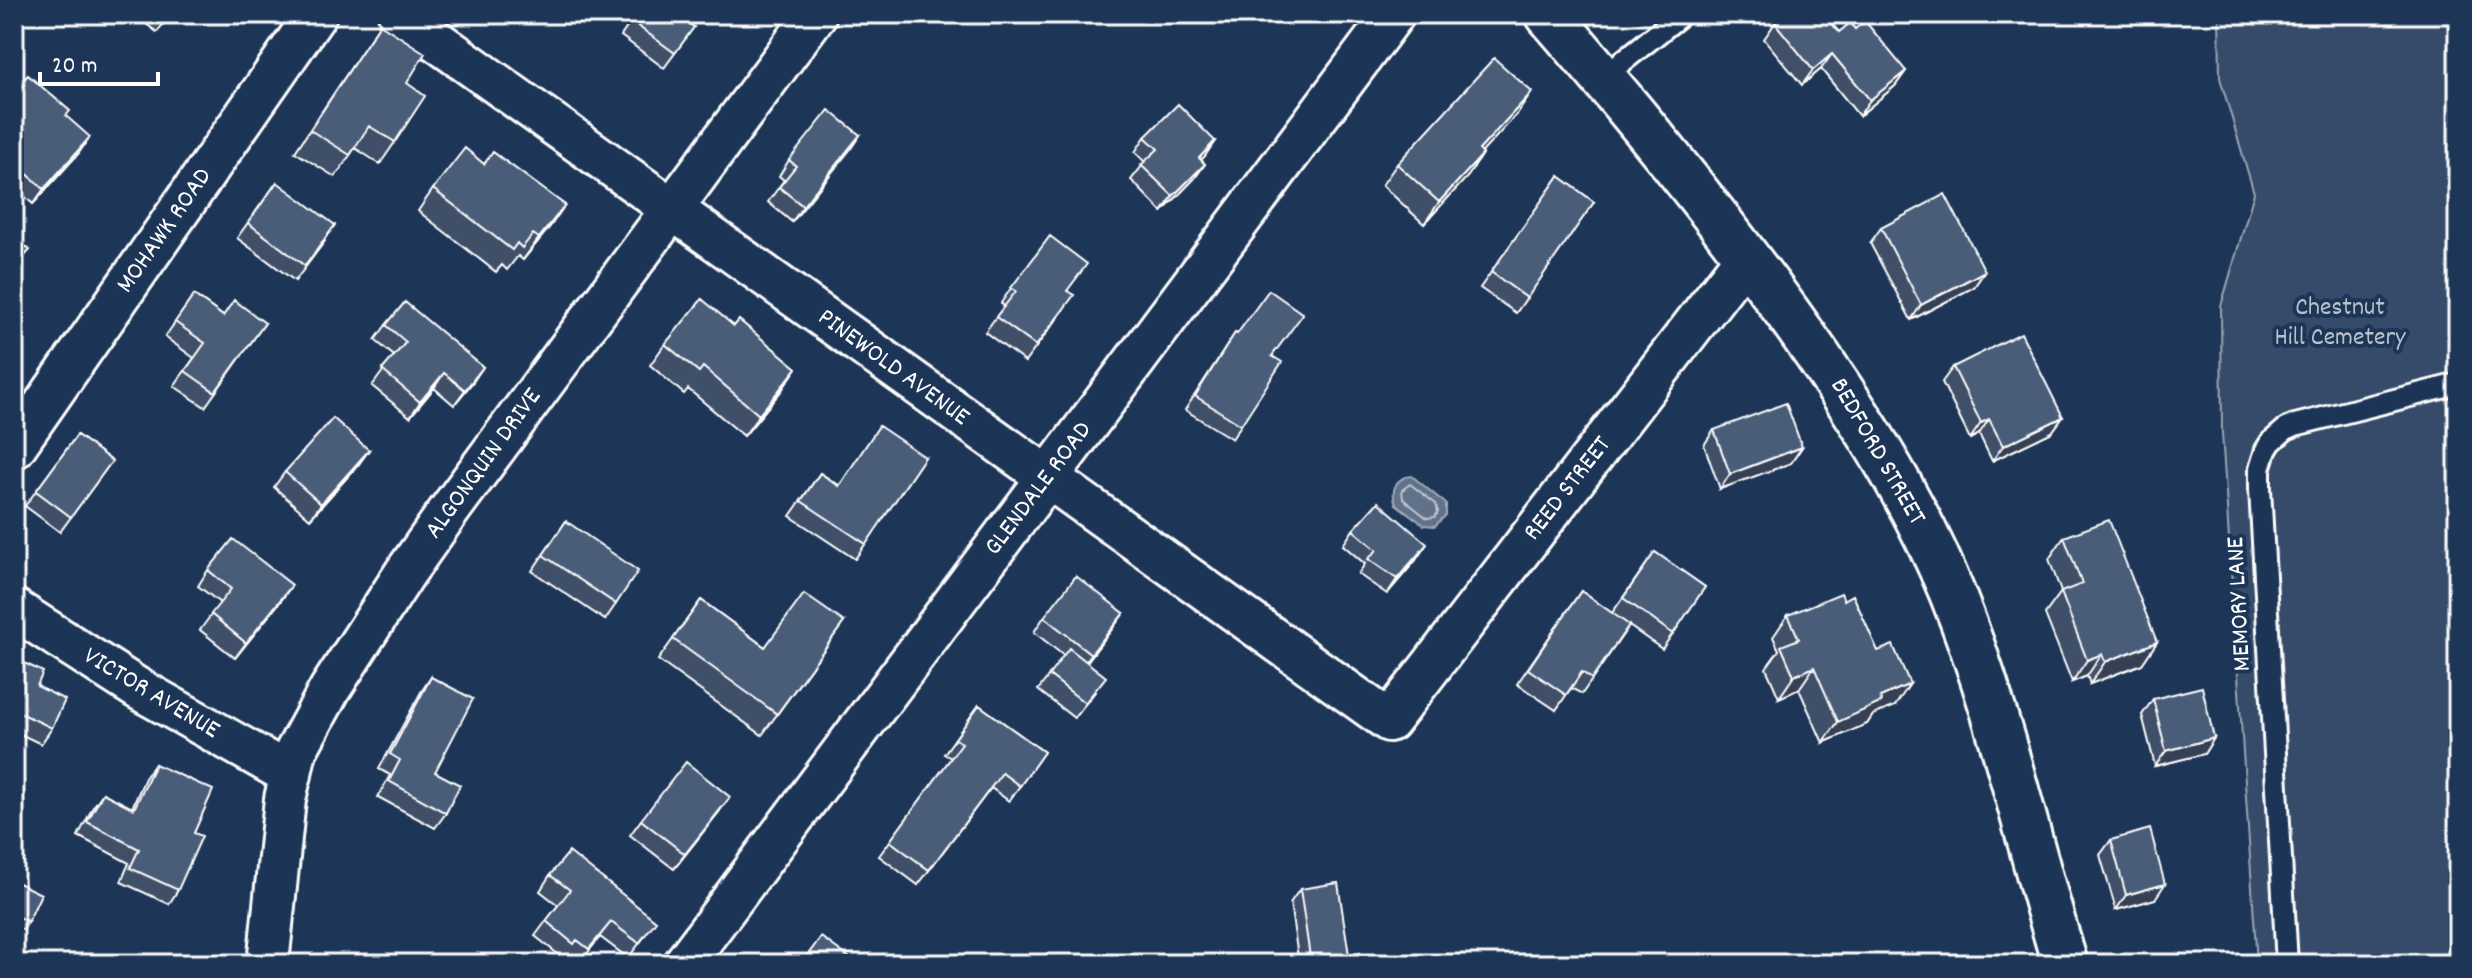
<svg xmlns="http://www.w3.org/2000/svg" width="2472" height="978" viewBox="0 0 2472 978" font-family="Dekko,sans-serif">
<rect width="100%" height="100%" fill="#1d3557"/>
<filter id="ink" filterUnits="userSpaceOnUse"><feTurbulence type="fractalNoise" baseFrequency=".0125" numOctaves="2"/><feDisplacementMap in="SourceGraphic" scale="16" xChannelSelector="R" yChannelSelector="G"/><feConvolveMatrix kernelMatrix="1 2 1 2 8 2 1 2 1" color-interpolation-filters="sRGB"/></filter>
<g filter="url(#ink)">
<path fill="#364b69" stroke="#9aa5b4" stroke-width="2" d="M2219,14H2458V964H2257L2222,433L2221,306L2254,193L2220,78Z"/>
<path fill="#617289" stroke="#a0aab8" stroke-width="2" d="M1412,476L1446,504V515L1435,526L1424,525L1396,504C1390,490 1396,477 1412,476Z"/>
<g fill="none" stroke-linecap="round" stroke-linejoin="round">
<path stroke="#c0c7d0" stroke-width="2" d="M1410,484L1436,504L1438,512L1435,517L1427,518L1403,499L1402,490Z"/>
<g stroke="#fff" stroke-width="26">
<path id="lane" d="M1603,77L1682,14
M2287,964L2260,489V469L2266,450L2271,442L2286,429L2295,425L2458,384"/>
</g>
<g stroke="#fff" stroke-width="46">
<path id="street" d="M399,14L1389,721L1746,257
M14,448L316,14
M14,609L137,688L291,775
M268,964L285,799L296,751L330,689L405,573L451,508L816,14
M684,964L1394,14"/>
</g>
<g stroke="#fff" stroke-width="50">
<path id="secondary" d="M1548,14C1632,110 1712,208 1787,312C1850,400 1911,492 1952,593C2001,714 2027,840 2065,964"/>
</g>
<use href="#lane" stroke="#1d3557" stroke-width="20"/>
<use href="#street" stroke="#1d3557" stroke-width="40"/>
<use href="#secondary" stroke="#1d3557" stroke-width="44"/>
</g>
<path fill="#405068" stroke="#fff" stroke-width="2" d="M133,14H171L157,32Z
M636,14L688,23L694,27L664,68L621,36Z
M1775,23L1839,32L1855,29L1906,71L1895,86L1859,116L1821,69L1802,85L1764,39Z
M380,24L407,83L395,142L380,164L355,148L335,177L295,152Z
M14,90L66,116L79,153L33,204L14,187Z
M1532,92L1517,114L1482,152L1483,154L1468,176L1424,224L1382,185L1397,164Z
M860,135L792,222L768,202L784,180L779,176L789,160Z
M1145,137L1215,141L1201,160L1205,164L1194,179L1162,212L1131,180L1145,162L1135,152Z
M484,164L565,205L523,260L518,256L507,270L502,265L496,272L418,211L433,189Z
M1559,176L1594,202L1516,313L1480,288Z
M277,182L325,241L295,281L237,238Z
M1881,228L1985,271L1974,287L1911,320L1870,243Z
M1011,288L1068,291L1063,311L1025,362L985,332L1004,306L1001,303Z
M194,295L223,316L265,323L205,407L174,386L194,358L165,337Z
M386,325L483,367L454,405L434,388L410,417L372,386L394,356L375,340Z
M1235,333L1273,356L1241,425L1232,439L1185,410Z
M665,344L782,390L744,436L688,389L684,394L650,365Z
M1953,367L2063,417L2052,432L1992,461L1979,434L1970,439L1942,382Z
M1714,430L1802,447L1791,463L1720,489L1704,445Z
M77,435L112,461L60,532L25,506Z
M369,450L358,465L310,519L274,487L285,472Z
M925,457L855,559L790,516L820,473L839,485Z
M566,521L616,604L605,620L532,571Z
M1353,530L1416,560L1387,594L1358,574L1365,564L1343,545Z
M2064,537L2157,642L2142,664L2090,684L2087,676L2072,682L2045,614L2061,592L2049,559Z
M1655,552L1705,587L1662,649L1629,626L1582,694L1571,688L1556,710L1517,684L1581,591L1612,613Z
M208,570L292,585L235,658L200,630L220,603L198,586Z
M701,600L765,647L844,622L762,735L658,660Z
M1124,613L1087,662L1095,692L1074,718L1038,690L1064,656L1034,632L1044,617Z
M1788,615L1895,706L1873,715L1867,724L1823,743L1799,689L1779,698L1766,668L1779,650L1773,637Z
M14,658L37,686L52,728L41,744L14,731Z
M431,677L435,772L446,813L435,828L378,797L390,775L379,769L421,692Z
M2153,699L2214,738L2204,754L2155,766L2142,715Z
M979,705L1044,752L1009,801L991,788L918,885L879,856L951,758L944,754Z
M155,764L194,833L178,890L169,904L121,882L129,863L78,836L93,807L103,793L132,808L145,778Z
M719,812L674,869L630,835L641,820Z
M2111,840L2155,899L2116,910L2100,855Z
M550,875L645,936L628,958L600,937L579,964H578L567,956L564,959L535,936L558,905L540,891Z
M14,881L28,922L23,930L14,926Z
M1300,889L1349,955L1362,964H1299L1290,903Z"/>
<path fill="#344155" stroke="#fff" stroke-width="2" d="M1832,54L1821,69L1802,85L1813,70Z
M1906,71L1895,86L1859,116L1870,100Z
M1532,92L1517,114L1464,172L1479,150Z
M860,135L850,150L792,222L803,206Z
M90,137L79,153L33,204L44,189Z
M1215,141L1205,156L1188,173L1199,158Z
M1483,154L1468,176L1424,224L1439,202Z
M1205,164L1194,179L1162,212L1173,196Z
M565,205L550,227L523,260L539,238Z
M1985,271L1974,287L1911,320L1921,305Z
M483,367L473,382L454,405L465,390Z
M797,368L782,390L744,436L759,415Z
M444,373L434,388L410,417L420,402Z
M2063,417L2052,432L1992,461L2003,446Z
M1989,419L1979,434L1970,439L1981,423Z
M1802,447L1791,463L1720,489L1730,474Z
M369,450L358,465L310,519L321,504Z
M1427,544L1416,560L1387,594L1397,579Z
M292,585L281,601L235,658L246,643Z
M1124,613L1113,628L1081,669L1091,654Z
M2157,642L2142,664L2090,684L2105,662Z
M2102,654L2087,676L2072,682L2087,660Z
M1814,667L1799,689L1779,698L1794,676Z
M1910,684L1895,706L1873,715L1867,724L1823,743L1838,722L1880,697Z
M2214,738L2204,754L2155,766L2166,751Z
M730,797L719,812L674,869L685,854Z
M2165,884L2155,899L2116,910L2126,895Z"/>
<path fill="#4a5d79" stroke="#fff" stroke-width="2" d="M636,14H695L688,23L694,27L675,53L631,21Z
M1787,14H1824L1839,32L1850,23L1855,29L1865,21L1906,71L1870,100L1832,54L1813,70L1775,23Z
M380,24L425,53L407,83L425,96L395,142L369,126L350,155L310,130Z
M1494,58L1532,92L1479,150L1483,154L1439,202L1397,164Z
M28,75L70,111L66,116L90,137L44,189L14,162V130L18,125L14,122V90Z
M1178,104L1215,141L1199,158L1205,164L1173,196L1141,165L1158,149L1145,137Z
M829,110L860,135L803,206L779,187L796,166L789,160Z
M465,148L484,164L493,152L565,205L539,238L533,234L522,248L517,243L512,250L433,189Z
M1559,176L1594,202L1527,298L1491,272Z
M277,182L335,225L305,266L248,223Z
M1945,194L1985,271L1921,305L1881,228Z
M1050,236L1087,264L1067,291L1074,295L1036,346L996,317L1016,291L1011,288Z
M14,237L30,250L14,268Z
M1269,290L1303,314L1272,356L1282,362L1241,425L1195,396L1235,333L1237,334Z
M194,295L223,316L234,300L265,323L215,392L185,371L205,343L175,322Z
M702,299L734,326L739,320L797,368L759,415L703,367L699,372L665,344Z
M405,302L483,367L465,390L444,373L420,402L382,370L406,342L386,325Z
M2021,333L2063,417L2003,446L1989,419L1981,423L1953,367Z
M1786,403L1802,447L1730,474L1714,430Z
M333,418L369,450L321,504L285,472Z
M879,426L925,457L866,544L801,501L820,473L839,486Z
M77,435L112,461L71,517L36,491Z
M1378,502L1427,544L1397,579L1368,559L1377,550L1353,530Z
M2109,520L2157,642L2105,662L2102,654L2087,660L2061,592L2082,584L2064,537Z
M566,521L638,571L616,604L543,555Z
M233,539L292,585L246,643L211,614L231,589L208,570Z
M1655,552L1705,587L1673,634L1623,598Z
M1076,576L1124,613L1091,654L1044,617Z
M1581,591L1629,625L1592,679L1582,672L1566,695L1528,669Z
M1841,593L1844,600L1853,595L1878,651L1893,645L1910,684L1880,697L1882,702L1838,722L1814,667L1794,676L1781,646L1799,639L1788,615Z
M804,594L844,622L777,714L673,639L701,600L765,647Z
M1069,648L1106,677L1085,703L1049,675Z
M14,658L43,672L37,686L65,700L52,728L14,710Z
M431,677L473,699L435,772L460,785L446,813L389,781L400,760L390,754Z
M2202,687L2214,738L2166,751L2153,699Z
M979,705L1044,752L1020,786L1002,773L929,870L890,841L962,743L955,739Z
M686,762L730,797L685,854L641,820Z
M155,764L213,790L194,833L202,836L178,890L130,868L139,849L87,822L103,793L134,809Z
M2150,829L2165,884L2126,895L2111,840Z
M569,852L656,921L639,943L611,922L589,949L577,940L574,944L546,921L570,890L550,875Z
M14,881L41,894L28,922L14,915Z
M1338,883L1349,955L1360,953L1362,964H1311L1300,889Z
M821,937L858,964H801Z
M2399,958H2458V964H2399Z"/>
</g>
<g text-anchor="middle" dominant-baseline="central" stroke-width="8" stroke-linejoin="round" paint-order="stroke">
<g font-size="26" fill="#fff" stroke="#1d3557">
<text transform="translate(165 231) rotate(-55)">MOHAWK ROAD</text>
<text transform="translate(893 368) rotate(36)">PINEWOLD AVENUE</text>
<text transform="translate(1877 452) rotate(60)">BEDFORD STREET</text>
<text transform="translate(484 464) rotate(-54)">ALGONQUIN DRIVE</text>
<text transform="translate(1039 489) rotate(-53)">GLENDALE ROAD</text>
<text transform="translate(1568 489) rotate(-52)">REED STREET</text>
<text transform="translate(2240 604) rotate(-93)">MEMORY LANE</text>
<text transform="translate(151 694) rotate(31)">VICTOR AVENUE</text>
</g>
<g font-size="26" fill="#b9c0ca" stroke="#1d3557">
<text x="2340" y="308">Chestnut<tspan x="2340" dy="30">Hill Cemetery</tspan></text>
</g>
</g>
<rect width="2472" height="978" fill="none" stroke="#1d3557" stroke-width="48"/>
<rect x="24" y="24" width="2424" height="930" fill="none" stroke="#fff" stroke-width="3" filter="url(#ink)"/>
<path d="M40 72v12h118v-12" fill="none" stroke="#ffffff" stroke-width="4"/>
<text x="52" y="72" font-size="24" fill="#ffffff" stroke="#1d3557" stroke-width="6" paint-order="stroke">20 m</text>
</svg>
